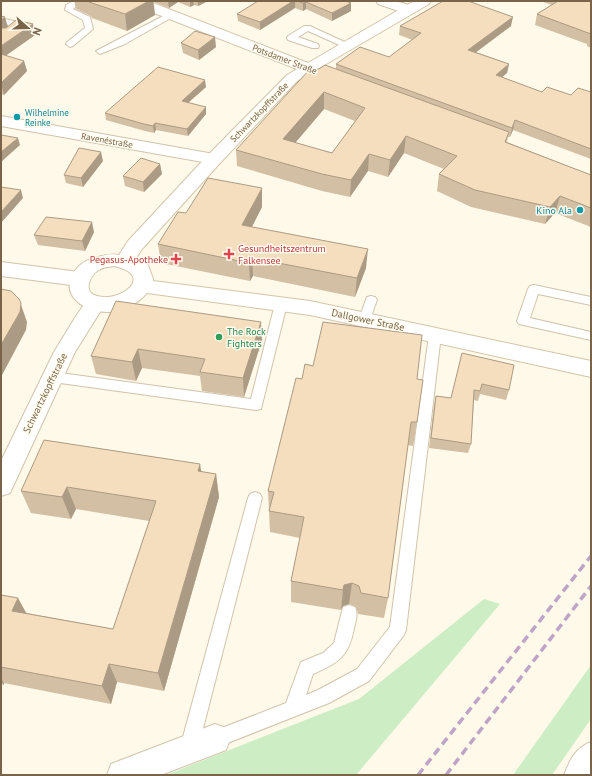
<svg xmlns="http://www.w3.org/2000/svg" width="592" height="776" viewBox="0 0 592 776" font-family="'PT Sans',sans-serif">
<rect width="100%" height="100%" fill="#fef9e8"/>
<path fill="#cdedc4" d="M484,599L500,604L356,775H166L359,699Z
M591,665V719L552,775H513Z"/>
<g fill="none" stroke-linecap="round" stroke-linejoin="round">
<g stroke="#d1c3ac" stroke-width="2">
<path id="lane" d="M73,1H82L73,9L90,17L93,29L73,46L70,47L66,44L67,42L85,28L83,20L65,10L66,5Z
M169,13H172L176,15L125,44L100,54L96,51Z
M1,18L22,23L23,25L13,33H7L6,31L12,26L1,23Z
M304,26H310L351,45L350,47H344L308,31L298,37L318,44L319,46L318,48H312L288,40L287,38L288,36Z
M534,285L591,297V305L538,294L530,318L591,332V340L519,324L517,321L528,289L530,286Z
M371,296L375,297L377,300L369,322L365,323L361,322L359,319L367,297Z
M281,300L285,301L287,304L261,409L256,410L53,382L48,380L47,377L48,374L53,372L251,399L275,304L277,301Z
M435,331L439,332L441,335L406,630L404,635L369,681L329,703L215,748L209,745L206,739L209,733L286,703L301,662L323,653L334,643L343,607L349,605L355,607C358,614 356,620 354,628C349,656 339,663 313,674L306,695L318,690L357,669L390,627L429,335L431,332Z
M255,492L260,494L262,498L198,748L195,754L189,757L183,754L180,748L248,498L250,494Z"/>
</g>
<g stroke="#d1c3ac" stroke-width="2">
<path id="street" d="M376,1C388,1 407,0 414,10L412,13L407,14L378,4Z
M1,116L214,154L220,155L222,159L220,163L214,164L1,126Z
M1,262L79,272L86,274L89,279L86,284L79,286L1,276Z
M95,297L102,299L105,304L75,352L10,493L1,496V461L54,352L76,316L88,299Z
M215,724L226,728L230,739L226,750L161,775H107L111,764Z
M591,742V775H564C570,760 575,748 591,742Z"/>
</g>
<g stroke="#d4c5a9" stroke-width="2">
<path id="secondary" d="M129,1H148L308,63L414,1H431L429,4L297,81L220,163L142,249L136,258L148,265L153,279V281L310,301L591,361V377L310,315L147,293C137,304 124,311 109,312C88,313 60,298 73,274C77,267 83,261 92,259C100,256 110,253 119,255L128,241L208,155L287,75L297,69L131,4ZM114,266C156,275 121,303 97,296C82,292 90,275 99,270C103,267 109,267 114,266Z"/>
</g>
<use href="#lane" fill="#fff" fill-rule="evenodd"/>
<use href="#street" fill="#fff" fill-rule="evenodd"/>
<use href="#secondary" fill="#fff" fill-rule="evenodd"/>
<path stroke="#bfa4c9" stroke-width="3.5" stroke-dasharray="8 5" stroke-linecap="butt" d="M418,775L591,556
M446,775L591,586"/>
</g>
<path fill="#d3bfa3" fill-rule="evenodd" d="M74,1H208L198,6L194,5L190,7L178,2L169,8L154,2L155,15L127,31L92,18L91,16L76,9Z
M258,1H346L351,3V11L332,21L306,9L303,11L295,8L260,30L238,21L237,14Z
M540,1H591V48L587,46V44L535,25L537,14L552,5Z
M1,16L8,26L33,24L35,35L5,56L24,61L27,71L4,95L1,94Z
M400,26H511L476,52L509,64L507,73L502,77L542,92L571,95L591,92V159L513,130L510,137H508L507,142L591,175V227L555,213L545,224L471,207L437,191L439,174L444,169L404,153L388,177L368,171L350,197L322,191L237,166L236,150L336,69V64L389,57L413,40L399,35ZM324,109L355,121L332,153L295,143Z
M181,43L216,47L199,60L183,53Z
M206,87L188,103L206,107V114L188,136L156,130L154,133L145,131L106,120L105,113Z
M103,161L83,187L66,183L64,175Z
M160,164L162,174L144,192L125,186L123,176Z
M262,207L252,227L366,268L355,297L253,276L250,281L161,263L158,244L186,213Z
M94,232L85,251L38,245L34,235Z
M116,301L262,340L244,397L202,391L200,376L142,368L136,381L96,374L91,356Z
M462,353L509,390L506,400L480,394L478,401L474,400L471,444L468,453L429,448L434,405L436,396L451,398Z
M302,379H417V422L413,446L408,445L388,598L384,618L358,614L356,607L349,604L343,606L341,610L291,602V581L300,538L270,532L268,491Z
M201,472L216,474L219,497L164,691L117,682L111,704L4,683V685L1,684V595L27,613L113,629L149,521L76,509L71,519L31,513L21,491Z"/>
<path fill="#ac9b84" d="M149,1H153L155,15L127,31L125,14Z
M168,1H178V2L169,8Z
M190,1H193L194,5L190,7Z
M198,1H208L198,6Z
M293,1H295V8L260,30V22Z
M306,2V9L303,11V3Z
M351,3V11L332,21V13Z
M5,17L8,27L1,33V20Z
M513,17L511,26L467,59L468,50Z
M33,24L35,35L1,59V46Z
M215,37L216,47L199,60L198,50Z
M24,61L27,71L4,95L1,83Z
M509,64L507,73L494,84L496,75Z
M205,80L206,87L182,108V101Z
M324,92V109L284,156L283,139Z
M206,107V114L188,136L187,129Z
M515,120L513,130L510,137L512,128Z
M155,123L156,130L154,133L153,126Z
M406,136L404,153L388,177L390,160Z
M18,138L20,145L1,162V152Z
M101,152L103,161L83,187L81,178Z
M369,154L368,171L350,197L351,180Z
M160,164L162,174L144,192L143,182Z
M262,188V207L243,244L242,225Z
M21,190L23,198L1,223V212Z
M560,196L555,213L545,224L550,207Z
M92,222L94,232L85,251L82,241Z
M368,249L366,268L355,297L357,278Z
M252,258L253,276L250,281L249,263Z
M19,299L27,322L26,330L1,377V345Z
M261,322L262,340L244,397L243,378Z
M138,349L142,368L136,381L132,362Z
M200,464L204,487L198,471Z
M216,474L219,497L164,691L158,673Z
M67,487L76,509L71,519L62,497Z
M352,583L349,604L343,606L341,610L343,590L344,585Z
M18,598L29,618L12,611Z
M109,664L117,682L111,704L102,686Z
M1,679L4,683V685L1,681Z"/>
<path fill="#f5debd" stroke="#ac9b84" fill-rule="evenodd" d="M88,1H149L125,14L89,2Z
M258,1H293L260,22L237,14Z
M298,1H346L351,3L332,13L306,2L303,3Z
M443,1H468L513,17L468,50L509,64L496,75L542,92L547,87L571,95L578,88L591,92V149L515,120L512,128L336,64L360,47L389,57L421,33L400,26Z
M558,1H591V34L537,14Z
M1,16L5,17L1,20Z
M16,20L33,24L1,46V28H6Z
M195,31L215,37L198,50L181,43Z
M1,54L24,61L1,83Z
M325,65L509,132L505,142L591,175V208L560,196L550,207L475,190L439,174L457,156L406,136L390,160L369,154L351,180L322,174L236,150L309,70L319,69ZM324,92L365,108L332,153L283,139Z
M158,67L205,80L182,101L206,107L187,129L155,123L153,126L144,124L105,113Z
M1,135L18,138L1,152Z
M79,148L101,152L81,178L64,175Z
M141,158L160,164L143,182L123,176Z
M208,178L262,188L242,225L368,249L357,278L252,258L249,263L158,244L178,212L186,213Z
M1,187L21,190L1,212Z
M46,217L92,222L82,241L34,235Z
M1,289L11,291L19,299L21,303L20,312L1,345Z
M116,301L261,322L243,378L200,372L205,359L138,349L132,362L91,356Z
M323,322L422,335L417,379L423,380L417,422H411L388,598L361,593L359,586L352,583L344,585L343,590L291,581L304,517L269,511L274,492L268,491L296,378L302,379L305,364L313,366Z
M462,353L514,365L509,390L482,384L480,391L474,390L471,444L431,438L436,396L451,398Z
M44,440L200,464L198,471L216,474L158,673L109,664L102,686L1,667V595L18,598L12,611L113,629L156,501L67,487L62,497L21,491Z"/>
<g fill="#0f9aa8" stroke="#fffcef" stroke-width="1.5">
<circle cx="17" cy="117" r="4"/>
<circle cx="580" cy="210" r="4"/>
</g>
<g fill="#e0444e" stroke="#fffcef" stroke-width="1.5">
<path d="M227 248h4v4h4v4h-4v4h-4v-4h-4v-4h4z"/>
<path d="M174 253h4v4h4v4h-4v4h-4v-4h-4v-4h4z"/>
</g>
<circle fill="#2e9e5b" stroke="#fffcef" stroke-width="1.5" cx="219" cy="337" r="4"/>
<g text-anchor="middle" dominant-baseline="central" stroke-width="3" stroke-linejoin="round" paint-order="stroke">
<g font-size="9" fill="#7a6449" stroke="#fffcef">
<text transform="translate(285 59) rotate(21)">Potsdamer Straße</text>
<text transform="translate(259 112) rotate(-46)">Schwartzkopffstraße</text>
<text transform="translate(107 140) rotate(10)">Ravenéstraße</text>
</g>
<g font-size="9" fill="#0d838f" stroke="#fffcef" text-anchor="start">
<text x="25" y="112">Wilhelmine<tspan x="25" dy="10">Reinke</tspan></text>
</g>
<g font-size="10" fill="#0d838f" stroke="#fffcef" text-anchor="end">
<text x="572" y="210">Kino Ala</text>
</g>
<g font-size="10" fill="#be3a42" stroke="#fffcef" text-anchor="start">
<text x="238" y="248">Gesundheitszentrum<tspan x="238" dy="12">Falkensee</tspan></text>
<text x="168" y="259" text-anchor="end">Pegasus-Apotheke</text>
</g>
<g font-size="10" fill="#7a6449" stroke="#fffcef">
<text transform="translate(368 320) rotate(12)">Dallgower Straße</text>
<text transform="translate(45 393) rotate(-64)">Schwartzkopffstraße</text>
</g>
<g font-size="10" fill="#27864d" stroke="#fffcef" text-anchor="start">
<text x="227" y="331">The Rock<tspan x="227" dy="12">Fighters</tspan></text>
</g>
</g>
<rect width="592" height="776" fill="none" stroke="#7a6449" stroke-width="4"/>
<g transform="translate(28 28) rotate(110)" stroke="#fffcef" stroke-width="3" paint-order="stroke">
<path d="M0-3L7 15L0 10L-7 15Z" fill="#7a6449"/>
<text y="-6" font-size="11" font-weight="bold" text-anchor="middle" fill="#7a6449">N</text>
</g>
</svg>
